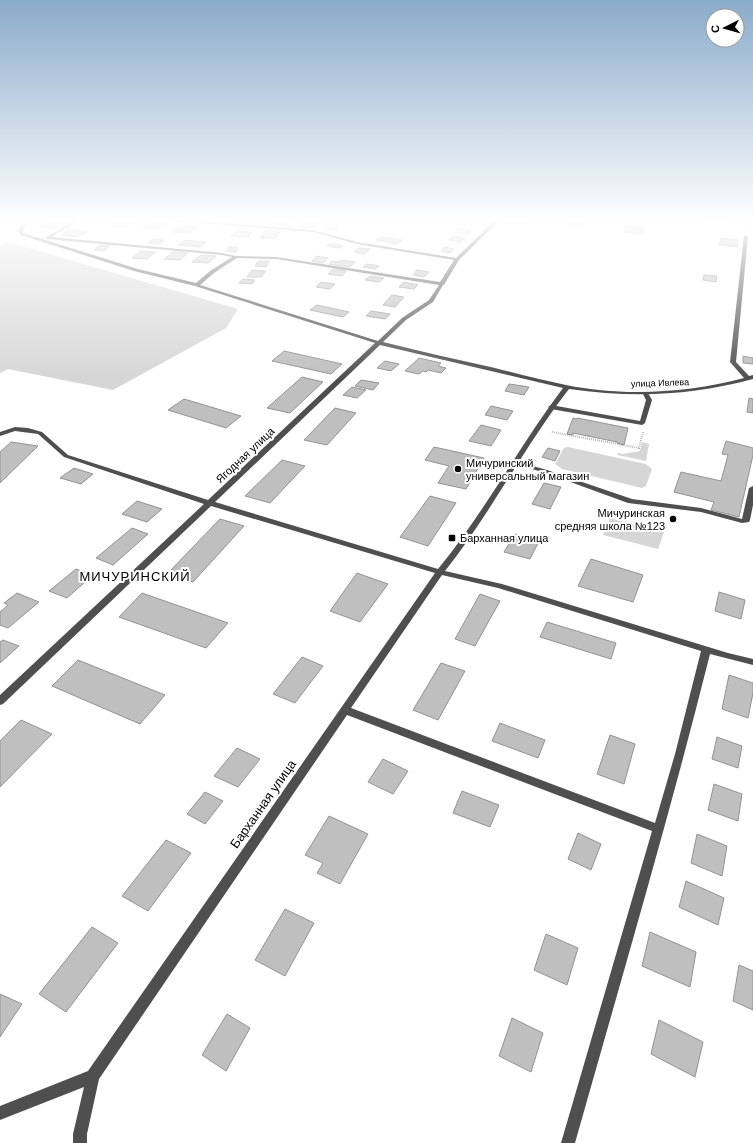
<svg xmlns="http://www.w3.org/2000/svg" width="753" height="1143" viewBox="0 0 753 1143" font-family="Arial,sans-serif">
<rect width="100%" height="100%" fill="#fff"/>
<path fill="#d6d6d6" d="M681,219H753V227L728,222Z
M8,242L238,309L226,328L113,390L8,369L0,373V247Z
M642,442L649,444L646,461L617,455L618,453L623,454L640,451Z
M568,447L646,464L652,469L646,486L642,488L562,469L555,464L564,448Z
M610,518L664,532L658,549L603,535Z"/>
<path fill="#bfbfbf" stroke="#939393" d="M275,219H291L286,225L271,224Z
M506,219H530L529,224L505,223Z
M120,220L135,221L126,227L112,226Z
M50,221L64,222L54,228L40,227Z
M304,221L319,222L314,228L299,227Z
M572,221L584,222L583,226L571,225Z
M152,222L166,223L158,229L143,228Z
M181,225L198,226L189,233L172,232Z
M330,225L340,226L336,230L326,229Z
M625,225L643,227V234L625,232Z
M458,229L471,231L467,234L455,232Z
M69,230L86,232L78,237L61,235Z
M236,231L253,232L248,237L231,236Z
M265,231L280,232L275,239L260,238Z
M452,236L465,238L461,242L449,240Z
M380,237L402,240L397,244L376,240Z
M721,238L738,240L737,247L719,245Z
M154,239L164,240L159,244L148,243Z
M185,240L206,242L200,247L179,245Z
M330,243L343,246L339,248L327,246Z
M100,245L110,246L104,251L94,250Z
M229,247H238L236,252L226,251Z
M445,247L454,249L450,253L441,251Z
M359,248L370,249L365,254L354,252Z
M141,251L156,252L147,259L132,258Z
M173,252L188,253L180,260L164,259Z
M201,255L216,256L208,263L192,262Z
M317,256L328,258L323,263L312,261Z
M342,260L355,262L350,267L329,264L332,261L339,262Z
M258,261H269L266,267L255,266Z
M367,264L379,266L375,269L363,267Z
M333,269L346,271L342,276L328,274Z
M252,270L266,271L261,277H247Z
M417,270L429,272L424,277L413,275Z
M704,275L717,276L716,282L703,280Z
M370,276L384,278L379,282L365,280Z
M243,279L255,280L252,284L239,283Z
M321,282L335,284L330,289L316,287Z
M404,282L418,285L414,289L399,287Z
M392,295L404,297L395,307L383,305Z
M317,305L349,312L343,317L310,310Z
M371,311L390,314L385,319L366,316Z
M284,351L342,364L331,374L272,361Z
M743,356L753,358V364L743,363Z
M419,358L441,363L438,366L446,368L441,373L428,370L426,372L423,371L419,374L405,371Z
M385,361L399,364L391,371L377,368Z
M302,377L323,382L290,413L267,408Z
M361,380L379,383L373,390L355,386Z
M509,384L529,387L524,395L505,391Z
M352,387L366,390L357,398L343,395Z
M749,398L753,399V413L747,412Z
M184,399L241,416L226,428L168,410Z
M491,406L513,411L507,420L485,415Z
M335,408L356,413L327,445L304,440Z
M573,418L577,419V418L628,428L624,445L617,443V442L573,433V435L567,434Z
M481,425L501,430L491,446L469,441Z
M726,441L753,448V455L739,517L711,510L714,502L674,492L681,472L721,481L728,455L722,454Z
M11,442L38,446L0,483V452Z
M434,447L484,458L466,489L438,483L449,466L425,460Z
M548,448L560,451L555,461L542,457Z
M282,460L305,466L270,503L245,496Z
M74,468L93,474L81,484L60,478Z
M544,483L561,487L550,509L532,504Z
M430,496L456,503L428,546L400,537Z
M137,501L162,509L147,522L122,514Z
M220,519L244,526L193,582L167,574Z
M132,528L148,534L113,565L96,558Z
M515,534L539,541L530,559L504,552Z
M591,559L643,575L633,602L578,586Z
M76,569L93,575L67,598L49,591Z
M357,573L388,584L360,622L330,611Z
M719,592L745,600L741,619L715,611Z
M17,593L39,602L8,628L0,625V612L8,605L4,603Z
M142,593L228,623L206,648L119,617Z
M480,594L500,601L475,646L455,639Z
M547,622L616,643L611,659L540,637Z
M3,640L19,646L0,663V642Z
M302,657L323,666L295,703L273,694Z
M78,660L165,695L140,724L52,686Z
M441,663L465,671L438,720L413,710Z
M729,675L753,683V693L748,718L722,709Z
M21,720L52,734L0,787V741Z
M500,723L545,740L538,758L492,741Z
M610,735L635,744L624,784L597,774Z
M717,737L742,746L738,768L712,759Z
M237,748L260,759L238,787L214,776Z
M383,759L408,771L393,794L368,782Z
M714,784L742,794L738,821L708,810Z
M462,791L499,805L490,827L453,813Z
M205,792L223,801L205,824L187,814Z
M329,816L368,834L340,884L317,873L323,863L305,855Z
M578,833L601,844L591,870L568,859Z
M697,834L727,846L722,876L691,863Z
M166,840L191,853L148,911L122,896Z
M686,881L724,898L718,925L679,907Z
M285,909L314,923L285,976L255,960Z
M92,927L118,943L66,1012L39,994Z
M650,932L696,952L690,987L642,966Z
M546,934L578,948L567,985L534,970Z
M739,965L753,971V1010L733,1001Z
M0,994L22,1004L0,1037Z
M227,1014L250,1028L226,1071L202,1055Z
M512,1018L543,1033L531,1072L499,1056Z
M659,1020L703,1042L695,1077L651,1054Z"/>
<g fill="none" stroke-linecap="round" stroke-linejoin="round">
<path stroke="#717171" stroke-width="2" stroke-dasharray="0.5 1.5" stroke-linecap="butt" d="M552,432L639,448L643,432"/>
<path fill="#4f4f4f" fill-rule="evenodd" d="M646,392L648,393L652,400L645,423L642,425L551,409L548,407L551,405L640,421L646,400L643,394Z
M515,461L547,470L632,499L701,508L742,519L749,488L753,486V505L750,520L749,522L742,523L701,512L628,503L543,472L513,464L512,463Z"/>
<path fill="#4f4f4f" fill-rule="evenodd" d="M25,219H29L22,231L23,233L138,269L196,283L210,271L232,257L222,255L47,239L45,238L77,219H83L51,237L222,253L236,256L276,257L440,282L454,260L357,244L313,232L150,219H174L313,230L357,242L456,258L496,219H501L459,260L445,283V284L443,285L433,302L406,320L383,342C420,351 458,360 495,368C519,374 542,380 566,385C624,397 687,393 744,378L730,362L744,236L746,235L748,236L736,362L749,376L753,375V379C689,396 634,398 569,389C524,447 491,513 445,571L502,584L728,653L753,659V665L710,654C669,818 621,980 575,1143H561L652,831L347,715L99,1079L87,1134V1143H73V1134L84,1087L0,1120V1106L88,1071L435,573L211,506L3,704L0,705V695L204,504L64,457L38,434L15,431L0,436V432L15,427L28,428L42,432L68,455L208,500L375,343L195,286L134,271L21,235L18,231ZM237,258L276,259L439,285L429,300L402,318L378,341L200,285L214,273ZM380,345L563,388C519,446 485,512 438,569L215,502ZM442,575L498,588L701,651L675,754L655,823L351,708Z"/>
</g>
<linearGradient id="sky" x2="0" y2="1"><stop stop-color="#8aabca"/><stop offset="0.58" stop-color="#fff"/><stop offset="1" stop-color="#fff" stop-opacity="0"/></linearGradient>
<rect width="753" height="379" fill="url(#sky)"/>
<g fill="#000" stroke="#fff" stroke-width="1.5">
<circle cx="458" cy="469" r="4"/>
<circle cx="673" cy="519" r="4"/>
<rect x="448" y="534" width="8" height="8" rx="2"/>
</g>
<g text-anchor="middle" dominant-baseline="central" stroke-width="4" stroke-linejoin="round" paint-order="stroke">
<g font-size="9" fill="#000" stroke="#fff">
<text transform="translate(660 383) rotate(-2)">улица Ивлева</text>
</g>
<g font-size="11" fill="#000" stroke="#fff">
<text transform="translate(245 455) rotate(-43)">Ягодная улица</text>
</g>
<g font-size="11" fill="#000" stroke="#fff" text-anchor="start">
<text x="466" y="463">Мичуринский<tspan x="466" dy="13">универсальный магазин</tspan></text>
<text x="665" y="513" text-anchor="end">Мичуринская<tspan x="665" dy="13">средняя школа №123</tspan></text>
<text x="460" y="538">Барханная улица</text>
</g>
<g font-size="13" letter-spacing="1" fill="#000" stroke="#fff">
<text x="135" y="576">МИЧУРИНСКИЙ</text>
</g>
<g font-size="13" fill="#000" stroke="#fff">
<text transform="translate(263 804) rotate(-55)">Барханная улица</text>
</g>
</g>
<g transform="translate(725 28) rotate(264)"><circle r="19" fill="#ffffff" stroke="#999999"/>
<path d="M0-3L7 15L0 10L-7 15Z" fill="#000000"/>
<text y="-6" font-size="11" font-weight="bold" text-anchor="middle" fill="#000000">С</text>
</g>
</svg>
